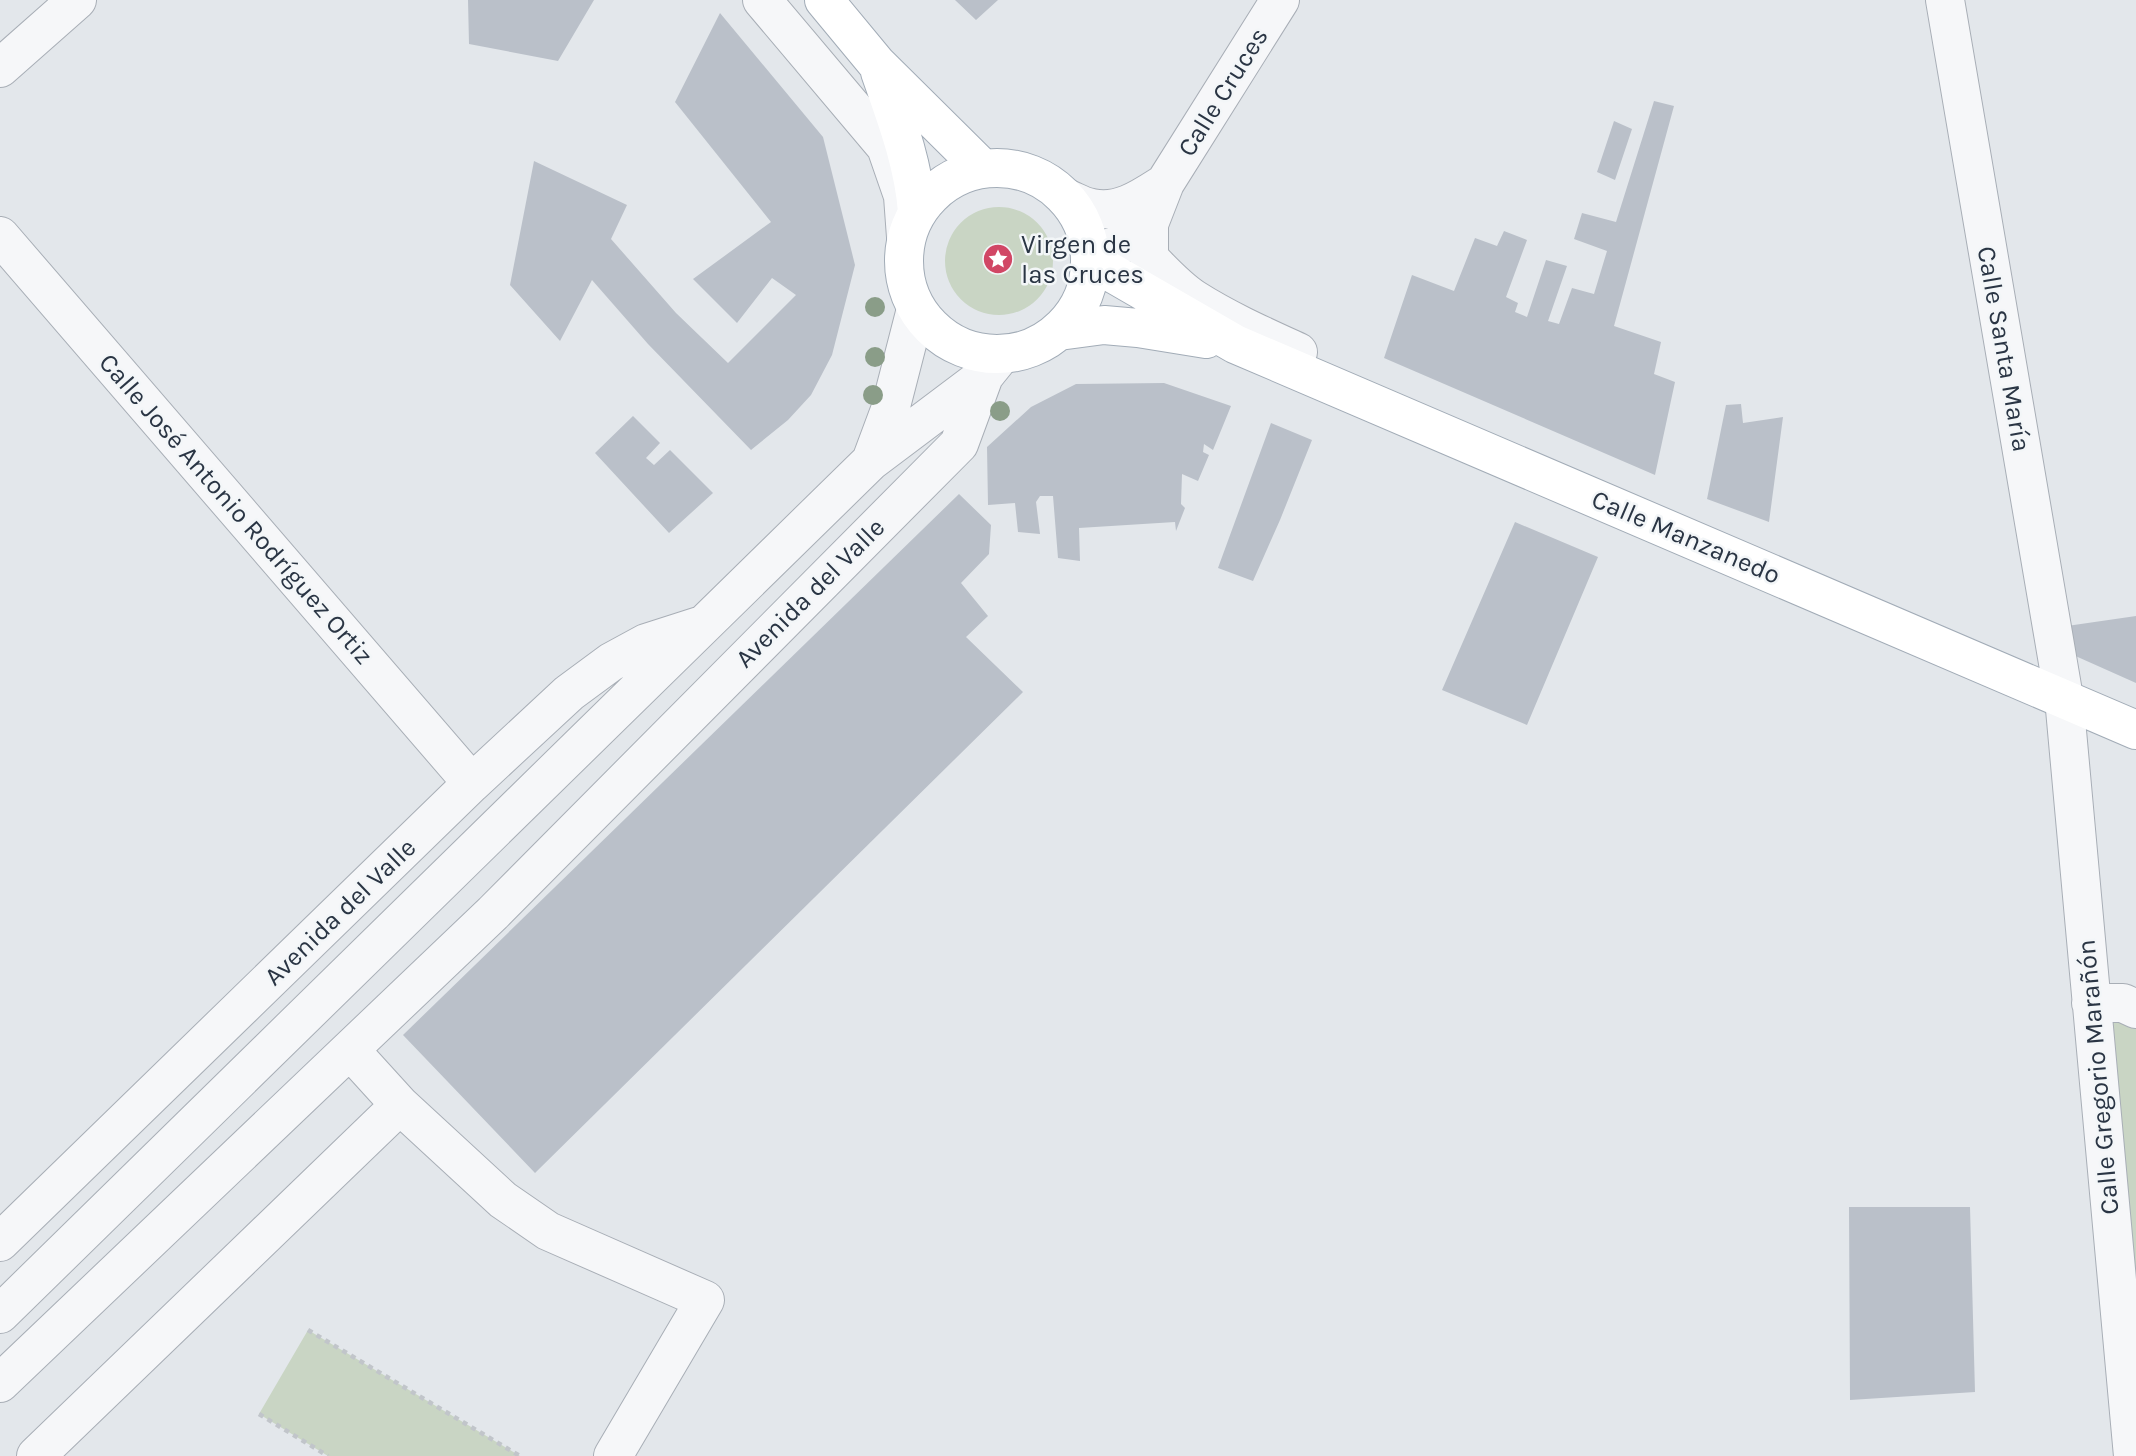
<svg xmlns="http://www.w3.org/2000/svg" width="2136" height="1456" viewBox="0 0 2136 1456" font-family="Karla,sans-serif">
<rect width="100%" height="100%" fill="#e3e7eb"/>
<path fill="#c9d5c4" d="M945 261a54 54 0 1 1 108 0a54 54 0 1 1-108 0Z
M2091,1003L2136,1009V1456Z
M308,1330L520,1456H328L259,1414Z"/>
<path fill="#bac0c9" d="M468,0H594L558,61L469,44Z
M955,0H998L976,20Z
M720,13L823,137L855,265L832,355L811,395L788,420L751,450L648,344L592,280L560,341L510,285L534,161L627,205L611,239L676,313L728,363L796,295L772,278L737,323L693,279L771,222L675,102Z
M1654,101L1674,106L1614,326L1661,342L1654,374L1675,382L1655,475L1384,358L1412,275L1454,291L1475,238L1497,246L1504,231L1527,240L1506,297L1518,303L1515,312L1527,317L1546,260L1567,266L1548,321L1559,324L1572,288L1594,294L1607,251L1574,239L1582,213L1616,222Z
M1614,121L1632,129L1615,180L1597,172Z
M1164,383L1231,406L1213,450L1204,444L1203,452L1209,455L1198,481L1182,474L1181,504L1185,508L1176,531L1175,522L1079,528L1080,561L1058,558L1053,496H1040L1036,502L1040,534L1018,532L1015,503L988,505L987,447L1031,407L1076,384Z
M1741,404L1743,423L1783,417L1769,522L1707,499L1726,405Z
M633,416L660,443L646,458L654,465L670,450L713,493L669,533L595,453Z
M1271,423L1312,440L1280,520L1253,581L1218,568Z
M959,494L991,525L989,554L961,583L988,616L966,637L1023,692L535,1173L403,1035Z
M1515,522L1598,557L1527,725L1442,690Z
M2136,616V683L2071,654L2067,626Z
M1849,1207H1970L1975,1392L1850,1400Z"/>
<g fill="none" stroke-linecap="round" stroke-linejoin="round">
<g stroke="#a8aeb6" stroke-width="40">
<path id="minor" d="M762,0L886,147L903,196L906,237
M1945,0L2064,698L2133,1456
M0,68L77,0
M1066,198C1074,201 1083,207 1092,208C1120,214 1143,197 1165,183
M1149,224V258C1163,272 1177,288 1194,299C1227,320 1263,336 1298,352
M0,236L472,783
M1090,253L1133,241L1149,224L1165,183L1280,0
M871,461L890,410L916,309
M2091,1003H2123L2136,1009
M400,1105L503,1200L548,1231L705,1300L613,1456
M0,1242L472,783L569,693L611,662L646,643L699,626
M0,1314L871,461L984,376L1001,355
M0,1383L493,913L959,444L984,376
M36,1456L400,1105L350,1050"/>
</g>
<g stroke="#a2acb7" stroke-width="40">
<path id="major" d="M824,0L877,64L982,168
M880,72C896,118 913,162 917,211
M904 261a93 93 0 1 1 186 0a93 93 0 1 1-186 0Z
M1093,262L1235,344L2136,730
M1059,331L1104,325L1138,328L1206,339"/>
</g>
<path stroke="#c1c5ca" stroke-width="4.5" stroke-dasharray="5 5" stroke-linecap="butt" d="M308,1330L520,1456
M259,1414L328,1456"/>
<use href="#minor" stroke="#f6f7f9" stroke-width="38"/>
<use href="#major" stroke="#fff" stroke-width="38"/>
</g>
<g fill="#8a9d88">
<circle cx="875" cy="307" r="10"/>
<circle cx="875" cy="357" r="10"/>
<circle cx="873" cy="395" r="10"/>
<circle cx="1000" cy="411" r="10"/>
</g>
<defs>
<g id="sight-disc" transform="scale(1.575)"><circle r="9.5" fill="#d14765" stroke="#f3f6f8"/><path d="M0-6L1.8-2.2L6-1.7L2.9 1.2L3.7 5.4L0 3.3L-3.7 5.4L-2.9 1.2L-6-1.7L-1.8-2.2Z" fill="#fff"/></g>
</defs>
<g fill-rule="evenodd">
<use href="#sight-disc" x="998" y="259"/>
</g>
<g text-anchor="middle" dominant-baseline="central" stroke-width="5" stroke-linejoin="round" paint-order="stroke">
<g font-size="26" fill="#2a3544" stroke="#f3f6f8">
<text transform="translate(1223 92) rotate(-58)">Calle Cruces</text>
<text transform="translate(2004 349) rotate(80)">Calle Santa María</text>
<text transform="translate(236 509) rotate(49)">Calle José Antonio Rodríguez Ortiz</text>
<text transform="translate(1686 537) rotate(23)">Calle Manzanedo</text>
<text transform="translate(810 593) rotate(-45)">Avenida del Valle</text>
<text transform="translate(340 912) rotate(-44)">Avenida del Valle</text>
<text transform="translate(2098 1077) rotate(-95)">Calle Gregorio Marañón</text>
</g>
<g font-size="26" fill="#2a3544" stroke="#f3f6f8" text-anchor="start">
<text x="1021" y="244">Virgen de<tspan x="1021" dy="30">las Cruces</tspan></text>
</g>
</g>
</svg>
